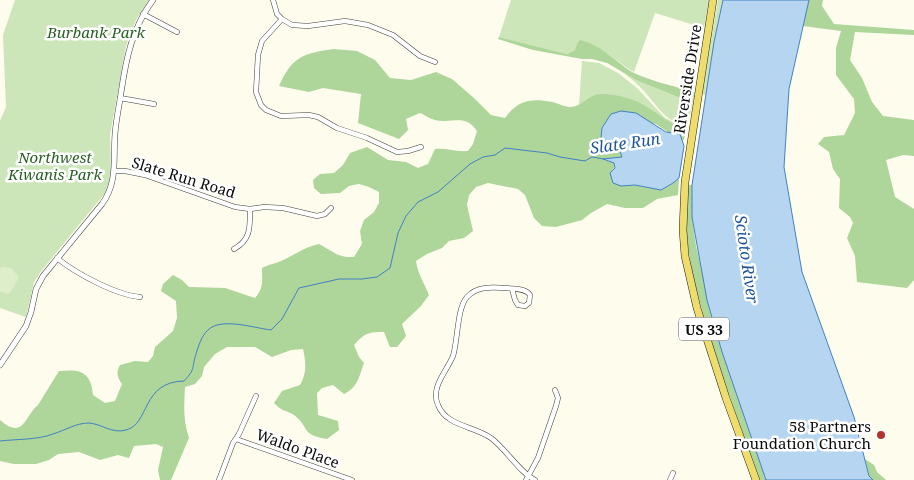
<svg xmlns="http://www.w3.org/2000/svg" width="914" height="480" viewBox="0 0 914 480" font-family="'Noto Serif',serif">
<rect width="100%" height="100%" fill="#fefced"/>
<path fill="#cce5b9" d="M15,0H149L136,20L126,46L110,135L111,176L106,192L42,270L34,282L26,317L0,308V121L6,107L3,35Z
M511,0H709L704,28L655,13L634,72C616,62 602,45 580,41L575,50L567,54L499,37Z
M718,0H723L714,42L706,94L704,95L702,92Z
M582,61L599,63L618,73L637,88L665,118L687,128V131L663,119L653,112L579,105Z
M619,69L638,81L688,101L690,92H695L688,124C667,127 653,99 640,87C633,80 626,75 619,69Z"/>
<path fill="#aed59a" d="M809,0H823L822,6L834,24L914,30V35L855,32L850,60L862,78L872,102L883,116L914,120V156L903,155L886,160L895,197L914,209V280L907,288L857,282L855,256L847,238L853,223L850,217L839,208L840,179L833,169L829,152L818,144L824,137L844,135L855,113L854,99L836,75V48L841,31L803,26Z
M499,37L567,54L575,50L578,42L580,40C604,46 615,62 634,73C651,81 670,85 687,90L690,92L688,101L638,81L607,63L592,59H582L533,50L498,39Z
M334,49L357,51L375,60L390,78L411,80L436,72L452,79L475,99L491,115L505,118C518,100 531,98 552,102C558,103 564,107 570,107C582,107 589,94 601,94C614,94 631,98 642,104C658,113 667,123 685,129L687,131L684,139L682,141L680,134L677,133L671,134L656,124L611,114L602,128L601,138L608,144L619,149L622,157L605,160L614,163V168L610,173L621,186L635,185L661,190L673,183L679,178L678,195L657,199L643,208H625L607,204L591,213L582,220L556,227L542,226L534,218L525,195L518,189L488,183L476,187L469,195L467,205L473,231L464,238L449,241L442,248L427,254L416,261C418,275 424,282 429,295L421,306L402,324L406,336L397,347H390L384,332C368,332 365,333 354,345L359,357L364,363C359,377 358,387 344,394L333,385L322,388L317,393L318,415L338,421L339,430L327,439C300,435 310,427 294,415C286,410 281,411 274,403L282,391L300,385C307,372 306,363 303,349L291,350L272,357L255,347H227L215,354L204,367L202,376L195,384L185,387C184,405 183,421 189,438L171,480H160L158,470L163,447L156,444L134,446L129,458L118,455L100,460L79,452L58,454L49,460L36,464H14L0,461V420C24,441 25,415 38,405L59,371C80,369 91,371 93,395L105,403L115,401L122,384C117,377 116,373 120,365L135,361L148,362L153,356L155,347L173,331L177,318L176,301L161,291L163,284L173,275L182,280L189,287L225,288L255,298C264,288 262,281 262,268C269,264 275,264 281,261C295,255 304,247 319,244C333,251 337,258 354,257L362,244L360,231L364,220L374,212L379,203V192L369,187L359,184L349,186L340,193L321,194L314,188L313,180L320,174L334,173L343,165L350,153L367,147L388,160L406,162L418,168L428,164L435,149C446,148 456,152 468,151L473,144L477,131C465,113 453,124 435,120C430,119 425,115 420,113L406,119L408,130L399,139L358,123L361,94L323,88L309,92L279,86C292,57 303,53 334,49Z
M689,185H692V217L696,246L722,352L766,480H760C742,433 726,386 711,339C696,290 679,237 689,185Z
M865,459L874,465L877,472L886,480H873L869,476Z"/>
<path fill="#deedca" d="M4,267L11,268L19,277L11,292L7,294L0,291V268Z"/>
<path fill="#b5d5f1" stroke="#4282c3" d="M723,0H809L789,89L784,167L802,272L854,417L869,476L873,480H766L722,352L707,300L692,217V185L714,42Z
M621,111L636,113L666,132L680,134L684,146L679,178L673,183L661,190L635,185L621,186L613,183L610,173L615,168L614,163L603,159L622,157L619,149L608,144L601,138L602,128L611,114Z"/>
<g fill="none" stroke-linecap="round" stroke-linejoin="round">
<path stroke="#4282c3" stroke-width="1" d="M0,441C17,439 37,440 53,434C66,430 76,423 89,423C102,424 112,434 126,430C150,424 141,382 184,381C196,368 191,370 196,354C198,347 202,335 208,330C221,317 254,328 271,330L282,319L299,288L339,279H362L377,277L390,268L398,233L406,216L418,202L438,192L470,164L483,157L495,155L505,148L547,153L560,157L585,161L592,157L604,159"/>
<g stroke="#3f3f3f" stroke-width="5.5">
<path id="minor" d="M273,0L277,14L282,19L292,25L308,26L345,21L368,25L393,35L420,56L435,62
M143,14L177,32
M282,19L262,41L258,55L256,92L261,105L266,110L281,116L309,115L318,117L337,128L367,138L397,152L408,151L421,147
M120,98L154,104
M115,171H125L145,175L235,207L250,209L264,207L283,208L317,216L325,214L331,208
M234,249C251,240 250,227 250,209
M57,258C75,273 116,295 140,297
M512,289L515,300L518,305L525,306L529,303L530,295C526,288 514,289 506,288C492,287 477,286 467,297C457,308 458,340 453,356C447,371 430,387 438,405C446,426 474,426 491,438C506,449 520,473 535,480
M236,439L352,480
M219,480L233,443L239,434L256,396
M526,480L538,458L556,406L558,398L555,390
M670,480L673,473"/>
</g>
<g stroke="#3f3f3f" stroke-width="6">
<path id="tertiary" d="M0,365L26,326L31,312L36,289L43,276L102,204C118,182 113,160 115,134C116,120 119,107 121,93C126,59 132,28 153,0"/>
</g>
<g stroke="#1d1d1d" stroke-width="8">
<path id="primary" d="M713,0L685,182L683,230L685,256L697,308L726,398L756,480"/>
</g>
<use href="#minor" stroke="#fff" stroke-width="4.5"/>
<use href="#tertiary" stroke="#fff" stroke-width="5"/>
<use href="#primary" stroke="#eedc6c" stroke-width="7"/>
</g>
<circle fill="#b2362f" stroke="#fff" stroke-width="2" cx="881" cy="435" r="5"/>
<g text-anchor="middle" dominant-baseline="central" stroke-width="5" stroke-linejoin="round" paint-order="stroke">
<rect fill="#fff" stroke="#555" stroke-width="1" x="679" y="317.5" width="50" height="23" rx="4"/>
<g font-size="14" font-weight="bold" fill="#0c0c0c">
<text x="704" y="329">US 33</text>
</g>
<g font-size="15" font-style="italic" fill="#285f22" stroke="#fff">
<text x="96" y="32">Burbank Park</text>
<text x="55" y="157">Northwest<tspan x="55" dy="17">Kiwanis Park</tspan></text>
</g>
<g font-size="15" fill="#0c0c0c" stroke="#fff">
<text transform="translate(687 79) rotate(-81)">Riverside Drive</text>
<text transform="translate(184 177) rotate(17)">Slate Run Road</text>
<text transform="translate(298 448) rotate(20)">Waldo Place</text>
</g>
<g font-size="15" fill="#0c0c0c" stroke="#fff" text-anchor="end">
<text x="871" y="426">58 Partners<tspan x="871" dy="17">Foundation Church</tspan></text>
</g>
<g font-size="16" font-style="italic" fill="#1f5595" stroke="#fff">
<text transform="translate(625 143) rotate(-8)">Slate Run</text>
<text transform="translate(747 259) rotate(82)">Scioto River</text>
</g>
</g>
</svg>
